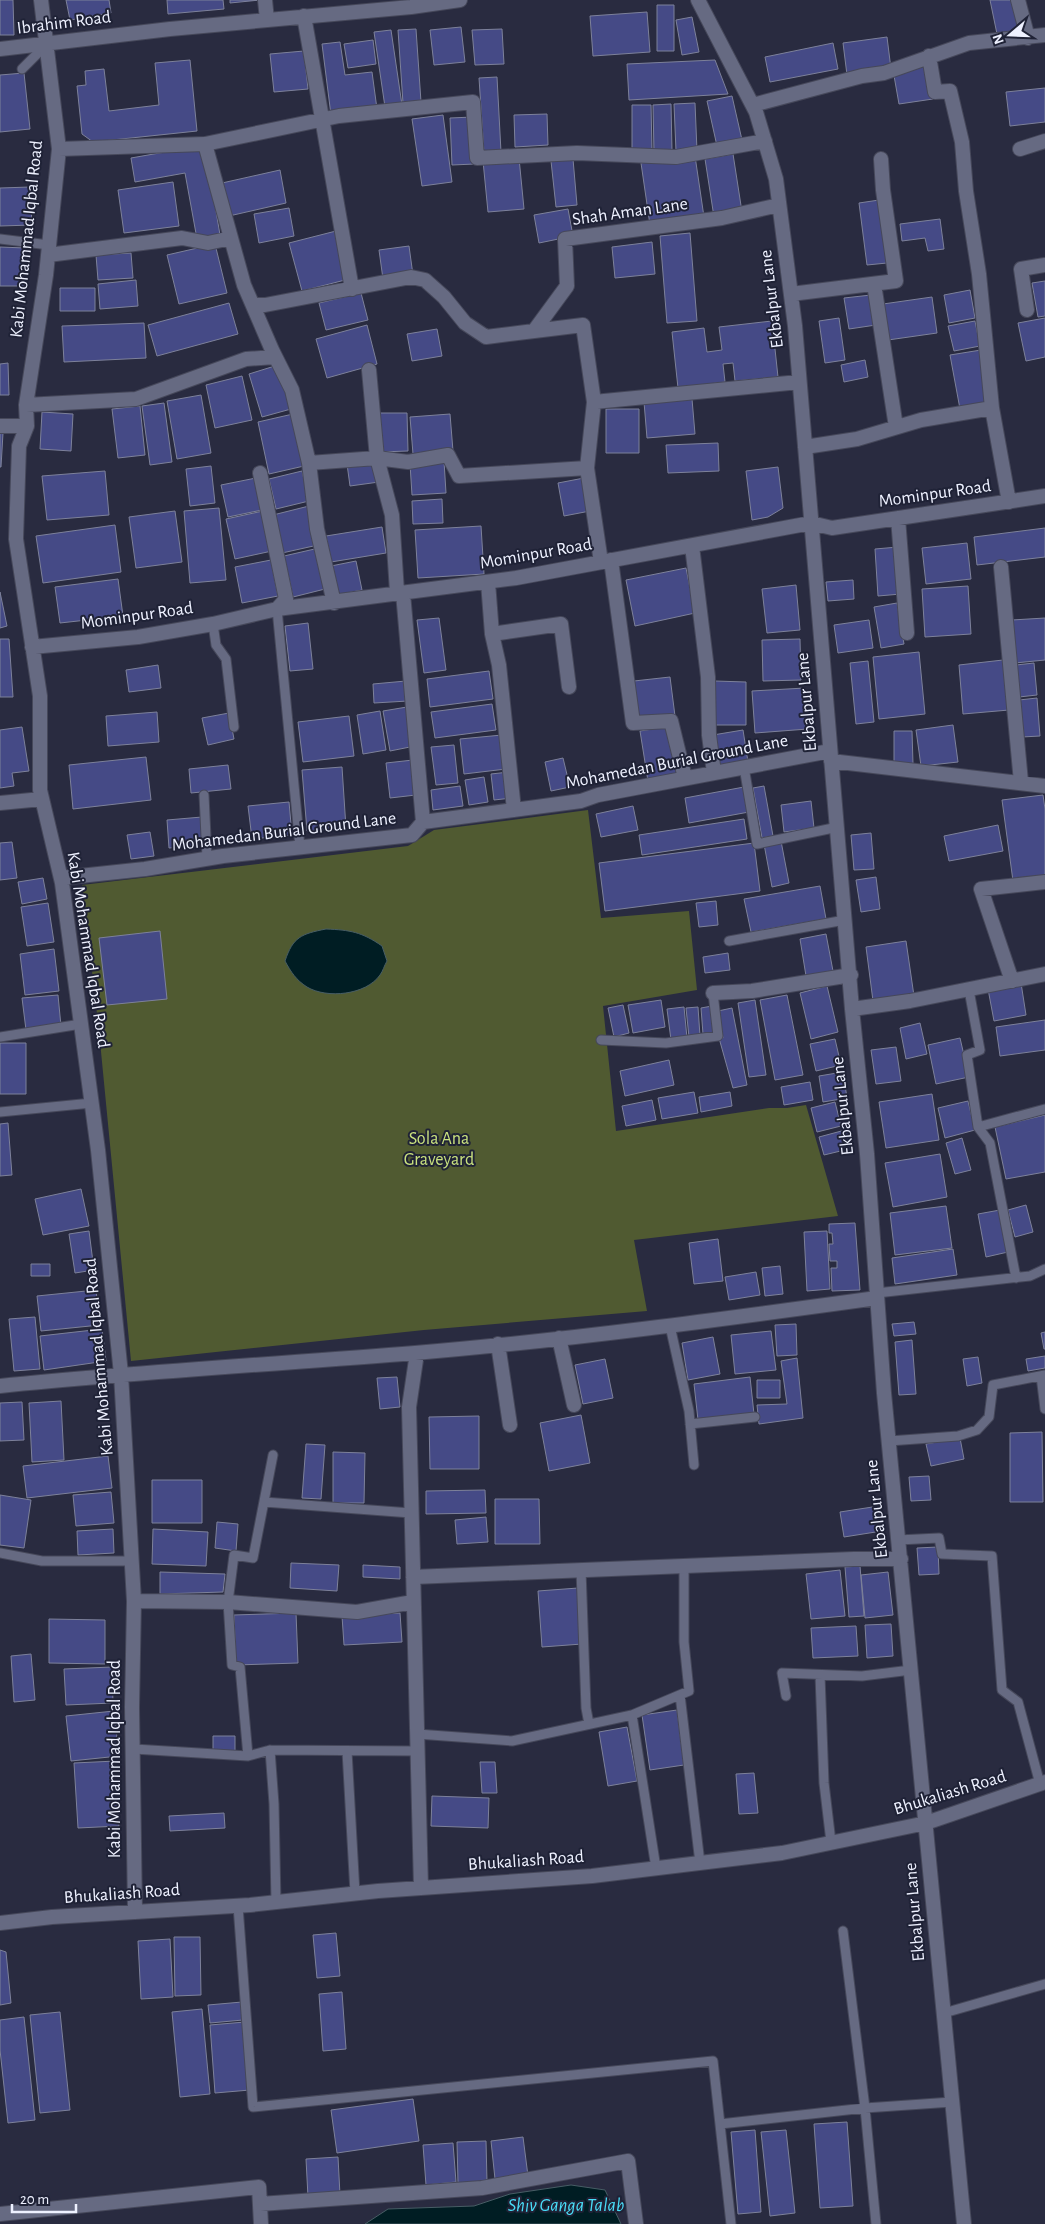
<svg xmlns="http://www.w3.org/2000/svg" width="1045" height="2224" font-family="'Alegreya Sans',sans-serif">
<rect width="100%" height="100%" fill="#292b40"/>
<path fill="#505a31" d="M588,810L601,918L689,911L697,990L603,1006L616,1131L769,1108H787L806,1105L838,1216L634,1240L647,1311L424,1330L131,1361L99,1031L82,885L408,846L434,830Z"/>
<path fill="#001d23" stroke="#475d65" d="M326,929C350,930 362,932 382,946L387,961C384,966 383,971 380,975C366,995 327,999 307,987C296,980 291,972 285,961C293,937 301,934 326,929Z
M571,2185L605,2190L621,2224H365L388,2209L474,2206L510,2194Z"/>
<path fill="#454a86" stroke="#7d819a" d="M0,0H13L14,35H0Z
M66,0H109L111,13L70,20Z
M167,0H223L224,9L168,14Z
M230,0H260L230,3Z
M990,0H1014L1020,29L997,34Z
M657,5H674V51H657Z
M647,12L650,52L593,56L590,16Z
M692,17L699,52L682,55L676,20Z
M461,27L465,62L434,65L430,30Z
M416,29L421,102L403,103L398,30Z
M502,29L504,64L475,65L472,30Z
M391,30L402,105L385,107L374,32Z
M887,37L891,69L847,75L843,43Z
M373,40L376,64L348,68L344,44Z
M340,42L345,75L372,72L377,109L331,115L322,44Z
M833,43L838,69L770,82L765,57Z
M304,51L308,89L274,92L270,54Z
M190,60L197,131L93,142L82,134L77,86L86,85L85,71L104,69L109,111L159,105L155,63Z
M715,60L728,94L629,100L627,64Z
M928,65L933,99L899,104L893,70Z
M24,73L30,129L0,132V75Z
M497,77L501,152L484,153L479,78Z
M1045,88V122L1010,126L1006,92Z
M732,96L742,140L717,146L707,101Z
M695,103L697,151H676L674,104Z
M671,104L672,151L654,152L653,105Z
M632,105H651L652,151L632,152Z
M547,114L548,145L515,147L514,115Z
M443,115L452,182L422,186L412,119Z
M473,117L475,164L452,165L450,118Z
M205,145L220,235L197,239L185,173L135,182L131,158Z
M733,154L742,212L714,217L705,159Z
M695,156L704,217L650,225L641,163Z
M519,158L524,209L488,212L483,161Z
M573,159L577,205L556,207L551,161Z
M280,170L286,203L229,216L222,183Z
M173,182L179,226L124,233L118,190Z
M30,187L32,225L0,226V188Z
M879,200L887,263L867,265L859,203Z
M289,208L294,236L259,243L254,214Z
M568,209L573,236L539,243L534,215Z
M940,219L944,249L928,251L925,238L902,241L900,224Z
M336,231L349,279L302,291L289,243Z
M690,233L697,321L667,323L660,236Z
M652,242L655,274L615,278L612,247Z
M215,244L227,293L179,304L167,255Z
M409,246L413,275L383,279L379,250Z
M0,247L25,248V286H0Z
M131,253L133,278L98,280L96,255Z
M136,280L138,306L100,309L98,284Z
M1045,281V316L1038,317L1032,283Z
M60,288H95V311H60Z
M970,290L975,318L949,323L944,295Z
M361,293L368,320L326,330L319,303Z
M871,295L876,325L849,329L844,298Z
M932,297L937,333L888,340L883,304Z
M229,303L238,334L157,356L148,325Z
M839,318L845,360L825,363L819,321Z
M1045,318V357L1026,361L1018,323Z
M772,321L778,377L735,381L733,363L723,364L725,382L678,388L672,332L704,328L707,352L722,350L719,327Z
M975,321L980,346L954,351L948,326Z
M144,323L146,358L64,362L62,326Z
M367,325L377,364L327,378L316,339Z
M437,329L442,356L412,361L407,334Z
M981,350L990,404L960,409L950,355Z
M865,360L868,377L844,382L841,365Z
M8,363L9,395H0V364Z
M278,365L291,409L262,417L249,374Z
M242,376L252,420L215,428L206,385Z
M201,395L211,453L177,459L167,401Z
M692,399L695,434L647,438L644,402Z
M164,403L172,462L150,465L142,406Z
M140,406L145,455L118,458L112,409Z
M606,409H639V453H606Z
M42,412L73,414L71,451L40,449Z
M379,413H407L408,451L380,452Z
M293,414L304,466L269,474L258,422Z
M450,414L453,451L413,454L410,417Z
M0,433H3L1,467H0Z
M718,443L719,471L668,473L666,445Z
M375,459L379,482L350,486L347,464Z
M444,461L446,493L412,495L410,464Z
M211,466L215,503L190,506L186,469Z
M778,467L783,508L768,517L752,520L746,471Z
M105,471L109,515L47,520L42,476Z
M302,471L309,501L276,509L269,479Z
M256,478L262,510L228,517L221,485Z
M584,478L590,511L564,516L558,483Z
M442,499L443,523L413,524L412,501Z
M309,506L318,545L282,553L273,515Z
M219,508L226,580L190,583L184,511Z
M175,511L182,562L136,568L129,517Z
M263,511L272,551L235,559L226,519Z
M115,525L121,572L43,583L36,536Z
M481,526L484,574L418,578L415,530Z
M382,527L386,553L331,562L326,536Z
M1045,528V557L977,565L974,537Z
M967,543L971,579L926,584L922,548Z
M898,547L901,594L878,596L875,549Z
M319,548L329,588L293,597L284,556Z
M271,560L278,596L242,603L235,567Z
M356,561L362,590L337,595L331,566Z
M686,568L695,613L635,626L626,580Z
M118,579L123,616L60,623L55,587Z
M853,580L854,599L828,601L826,582Z
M796,585L800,630L767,633L762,589Z
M968,586L971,634L925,637L922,589Z
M0,592L7,626L0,628Z
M897,603L904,644L881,648L874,607Z
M439,618L446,670L424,673L417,620Z
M1045,618V660L1015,663L1012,620Z
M869,620L873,648L838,653L834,625Z
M308,623L313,669L290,671L285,626Z
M0,639H9L13,697H0Z
M800,639L801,680L763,681L762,640Z
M919,652L925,714L879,719L873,657Z
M1003,660L1009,710L963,714L959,665Z
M868,661L874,722L856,724L850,663Z
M1034,663L1037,695L1019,697L1016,665Z
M158,665L161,688L129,692L126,670Z
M489,671L493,699L430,707L427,679Z
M670,677L675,716L639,720L634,681Z
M406,681L408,701L374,703L373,684Z
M715,681L746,682V725H715Z
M805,688L808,729L755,733L752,691Z
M1037,698L1040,736L1022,737L1019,700Z
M492,704L496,730L435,738L431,712Z
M407,707L415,746L390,751L383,711Z
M380,711L386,750L363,754L357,715Z
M157,712L159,742L108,746L106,716Z
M229,713L234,739L208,745L202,718Z
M349,716L354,756L303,762L298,722Z
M953,725L958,762L921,766L916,730Z
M671,726L680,775L648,781L640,731Z
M22,727L29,771L12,773L14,786L0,788V730Z
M743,730L748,762L719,767L713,735Z
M894,731H912L913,764H894Z
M502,735L506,769L464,774L460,739Z
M454,745L458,783L436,785L431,747Z
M146,757L151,800L73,809L69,765Z
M563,758L570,787L551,791L545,762Z
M413,760L416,795L390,798L386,763Z
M228,765L231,789L191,793L189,769Z
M342,767L346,828L307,831L302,770Z
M509,772L512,798L494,800L491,774Z
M484,777L488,802L469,805L465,780Z
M460,786L463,806L433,810L431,790Z
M764,786L773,836L762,838L753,788Z
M744,787L749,812L689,823L685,798Z
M1043,795L1045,809V877L1013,881L1002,800Z
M811,801L814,828L784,832L781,805Z
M289,802L292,835L252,839L248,806Z
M633,806L638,830L601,837L596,814Z
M202,817L204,845L169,848L167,820Z
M744,819L747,839L642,855L639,835Z
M998,825L1003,851L949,861L944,836Z
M150,832L154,856L131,859L127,835Z
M871,833L874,869L854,870L851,835Z
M781,841L789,883L772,887L764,844Z
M12,842L17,878L0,880V843Z
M754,843L760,891L605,911L599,863Z
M876,877L880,909L861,912L856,880Z
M43,878L47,899L22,904L18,882Z
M820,886L826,919L751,932L744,899Z
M716,901L718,925L699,927L696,903Z
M48,903L54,942L27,946L21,907Z
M160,931L167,999L107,1005L99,938Z
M826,934L833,971L806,976L800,939Z
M906,941L914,996L873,1001L866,947Z
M54,949L59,991L25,995L20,954Z
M728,953L730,970L705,973L703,957Z
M1021,983L1026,1015L994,1021L988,989Z
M827,986L838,1032L811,1039L800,993Z
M58,995L61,1026L26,1030L22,998Z
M787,995L803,1075L775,1080L760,1000Z
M661,1000L665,1027L633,1033L628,1005Z
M755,1000L766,1075L749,1077L738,1003Z
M623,1005L629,1033L614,1037L608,1008Z
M712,1006L714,1033L703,1034L701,1008Z
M684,1007L687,1038L671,1040L667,1009Z
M698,1007L700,1036L689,1037L686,1008Z
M732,1008L747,1085L733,1088L719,1038H723L718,1011Z
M1045,1020V1050L1000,1056L996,1027Z
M920,1023L927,1054L906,1059L900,1028Z
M960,1038L969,1077L936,1084L928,1045Z
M835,1039L841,1065L816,1071L810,1044Z
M0,1043H26V1094H0Z
M896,1047L901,1081L876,1084L871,1050Z
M669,1060L674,1085L625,1096L620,1071Z
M843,1072L847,1098L823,1102L819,1076Z
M810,1082L813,1100L784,1105L781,1087Z
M694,1092L698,1113L662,1119L658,1098Z
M730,1092L732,1106L701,1112L699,1097Z
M932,1094L939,1140L886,1148L879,1102Z
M652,1100L656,1120L626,1126L622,1106Z
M968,1101L975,1130L945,1138L938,1108Z
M835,1102L841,1126L817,1132L811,1108Z
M1045,1115V1172L1006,1179L995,1127Z
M8,1123L12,1175L0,1176V1124Z
M849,1129L853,1148L824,1155L819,1137Z
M962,1138L971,1170L955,1174L946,1143Z
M940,1154L947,1197L893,1207L885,1163Z
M81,1189L89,1226L43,1235L35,1199Z
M1026,1205L1033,1232L1015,1237L1008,1210Z
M946,1206L952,1248L895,1255L890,1213Z
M1000,1210L1008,1252L986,1257L978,1214Z
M855,1223L860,1290L832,1291L831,1268H837V1261H830L829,1244H833L832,1233H829V1224Z
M89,1231L94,1270L75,1273L69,1234Z
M827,1231L830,1289L807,1291L804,1232Z
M718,1239L723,1281L694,1284L689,1243Z
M953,1249L957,1275L895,1284L892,1258Z
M31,1264H50V1276H31Z
M780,1266L783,1294L765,1296L762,1268Z
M756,1272L760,1295L729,1300L725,1277Z
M96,1290L100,1325L41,1331L37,1296Z
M35,1317L40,1369L14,1371L9,1319Z
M914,1322L916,1334L894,1336L892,1324Z
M796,1324L797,1355L777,1356L775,1325Z
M102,1329L106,1361L44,1370L40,1336Z
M771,1331L776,1370L735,1374L731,1335Z
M1045,1332V1349H1044L1041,1333Z
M713,1337L720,1374L688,1380L682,1343Z
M912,1340L916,1394L899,1395L895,1342Z
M1045,1356V1368L1028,1371L1026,1359Z
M978,1357L982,1383L967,1386L963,1359Z
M797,1358L803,1418L759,1424L757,1405L787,1404L781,1361Z
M605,1359L613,1398L583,1404L575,1365Z
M397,1377L400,1407L380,1409L377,1378Z
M750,1377L754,1414L698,1420L694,1384Z
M757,1380H780V1398H757Z
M61,1401L64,1460L32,1462L29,1403Z
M22,1402L24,1440L0,1441V1403Z
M581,1415L590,1463L549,1471L540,1423Z
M479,1416V1469H430L429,1417Z
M1042,1432L1043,1502H1010V1433Z
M960,1438L964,1459L931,1466L926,1444Z
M306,1444L325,1445L321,1499L302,1498Z
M333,1452L365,1453L364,1503H333Z
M108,1456L112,1488L27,1498L23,1466Z
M929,1476L931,1500L911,1501L909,1477Z
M152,1480H202V1523H152Z
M485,1490L486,1513L426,1514V1491Z
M111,1492L114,1523L76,1526L73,1495Z
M0,1495L31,1500L24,1548L0,1545Z
M495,1499H539L540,1544H495Z
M879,1506L882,1531L844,1537L840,1512Z
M486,1517L488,1542L457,1544L455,1520Z
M217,1522L238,1524L236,1551L215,1548Z
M113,1529L114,1553L78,1555L77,1531Z
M153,1529L208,1532L206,1566L152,1564Z
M938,1547L939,1574L919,1575L917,1548Z
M291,1563L339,1565L337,1591L290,1588Z
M363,1565L400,1567V1579L363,1577Z
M860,1566L864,1616L849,1617L845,1567Z
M840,1570L845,1616L811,1619L806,1574Z
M160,1572L225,1574L223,1592L160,1594Z
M888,1572L893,1615L865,1618L861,1575Z
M578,1588L582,1644L542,1647L538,1591Z
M296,1613L298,1663L236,1665L234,1615Z
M400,1613L402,1642L344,1645L342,1616Z
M49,1619L105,1620V1664L49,1663Z
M891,1624L893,1656L867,1658L865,1625Z
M856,1626L858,1656L813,1658L811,1628Z
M31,1654L35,1700L14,1702L11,1656Z
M112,1667L113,1703L66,1705L64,1669Z
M677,1710L684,1765L650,1770L642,1715Z
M114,1711L119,1756L71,1761L66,1716Z
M627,1727L637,1781L608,1786L599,1732Z
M213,1736H235V1751L213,1752Z
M116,1761L119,1826L78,1828L74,1763Z
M480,1762H495L497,1793H482Z
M754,1773L758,1813L739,1814L736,1774Z
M432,1796L489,1798L488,1828L431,1826Z
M224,1813L225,1828L170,1831L169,1816Z
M336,1933L340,1976L317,1978L313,1935Z
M174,1937H200L201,1995L175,1996Z
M170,1939L173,1997L141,1999L138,1941Z
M0,1950L6,1952L11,2003L0,2005Z
M342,1992L346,2049L323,2051L319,1994Z
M242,2002L243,2020L210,2023L208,2005Z
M202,2009L210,2094L180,2097L172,2012Z
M60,2012L70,2110L40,2113L30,2015Z
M24,2017L35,2120L8,2123L0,2050V2020Z
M245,2022L250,2090L215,2093L210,2025Z
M413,2099L419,2141L337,2153L331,2110Z
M847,2122L853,2206L820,2208L814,2124Z
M755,2130L761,2212L738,2214L731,2132Z
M786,2130L795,2213L770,2216L761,2132Z
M523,2137L528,2176L495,2179L491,2141Z
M486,2141L487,2182L458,2183L457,2142Z
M453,2143L456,2182L426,2185L423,2145Z
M338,2157L340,2195L308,2197L306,2159Z"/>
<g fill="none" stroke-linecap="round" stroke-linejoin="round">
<g stroke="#46485a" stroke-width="11">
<path id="service" d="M22,69L48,43
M0,239L49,245
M277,609L300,847
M213,624L216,645L226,659L234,727
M744,767L757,844L838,827
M204,795L207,858
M729,941L845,920
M969,990L980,1050L967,1055L978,1127L990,1143L1016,1278
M0,1037L81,1024
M601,1040L666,1043L718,1036L713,993
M0,1112L92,1103
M978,1127L1045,1109
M877,1293L1030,1276L1045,1269
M670,1326L689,1411L694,1465
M1041,1376L1045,1409
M690,1424L755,1417
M889,1441L958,1436L977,1430L989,1417L993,1385L1045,1375
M264,1502L411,1513
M898,1540L939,1538L942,1554L992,1556L1002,1690L1018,1702L1040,1784
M0,1553L42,1561H131
M581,1570L586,1708L589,1724
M820,1675L824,1783L831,1842
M680,1695L700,1863
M786,1696L782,1673L862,1676L911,1670
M632,1715L656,1868
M417,1734L512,1741L632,1715L689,1691L684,1642V1566
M134,1749L248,1756L270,1750L417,1751
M270,1750L274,1804L276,1902
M347,1751L355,1893
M248,1756L240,1667L232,1665L228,1602L234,1555L253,1558L273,1455
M238,1906L253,2107L713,2061L731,2224
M843,1931L865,2108L876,2224
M944,2013L1045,1984
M720,2124L865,2108L952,2102"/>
</g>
<g stroke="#46485a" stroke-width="16">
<path id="minor" d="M41,0L59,149L46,275L26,405L27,426L19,446L16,539L40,696V790L62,883L98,1150L121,1374L134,1601L132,1707L135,1912
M265,0L267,20
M698,0L756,112L776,179L795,326L852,1009L867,1154L884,1393L964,2224
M1018,0L1028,38
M304,16L352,289
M0,49L170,29L411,7L460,0
M929,56L935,92L950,91L962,142L966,191L979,274L992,408L1009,502
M753,105L862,76L884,73L969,43L1045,35
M205,144L339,116L473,102L477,158L577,153L676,157L765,141
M59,149L205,144L244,285L272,350L292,390L309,463L317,529L334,603
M1020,149L1045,141
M48,255L182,238L208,243L231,238
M874,284L896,427
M791,294L896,281L883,190L881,159
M253,305H265L411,277L425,280L444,297L465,323L486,337L534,331L567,286L565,239L722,218L779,205
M1027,310L1021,269L1045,265
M534,331L583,325L594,402L587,468L601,562
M369,370L377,458L392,515L397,592
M594,402L799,382
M26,405L136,399L246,359L275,357
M0,426H27
M805,447L857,439L921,420L992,408
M309,463L377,458L408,462L448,455L459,476L587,468
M260,473L286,599L277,609
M898,518L907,633
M692,546L708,677L709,735L714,773
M611,560L633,723L671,721L685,778
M1001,567L1021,782
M488,582L492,634L499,665L514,810
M403,593L423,822
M492,634L561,624L569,687
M32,647L138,637L213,624L277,609L516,578L811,523L832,528L1045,496
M831,761L1045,786
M0,803L42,799
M61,878L145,869L223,856L412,835L423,822L581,801L598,795L830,751
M1012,981L981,889L1045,882
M713,993L752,991L851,975
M852,1009L910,1001L1045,974
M559,1338L574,1405
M498,1344L510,1425
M417,1353L409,1407L421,1888
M0,1386C138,1372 277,1364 415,1353C570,1340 724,1319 877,1298
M413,1577L854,1559H901
M134,1601L228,1602L357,1612L413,1602
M0,1923L52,1917L250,1905L378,1891L592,1876L782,1853L926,1823L1045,1782
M260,2204L482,2188L628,2161L636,2224
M0,2214L259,2187L261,2224"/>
</g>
<use href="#service" stroke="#666a82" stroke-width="9"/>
<use href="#minor" stroke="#666a82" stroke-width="14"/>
</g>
<g text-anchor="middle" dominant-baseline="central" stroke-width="4" stroke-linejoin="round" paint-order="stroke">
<g font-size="18" fill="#eef1ff" stroke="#1f2236">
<text transform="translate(64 23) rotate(-7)">Ibrahim Road</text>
<text transform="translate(630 212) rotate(-8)">Shah Aman Lane</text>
<text transform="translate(27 239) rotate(-84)">Kabi Mohammad Iqbal Road</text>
<text transform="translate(772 299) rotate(-97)">Ekbalpur Lane</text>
<text transform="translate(935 494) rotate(-8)">Mominpur Road</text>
<text transform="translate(536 554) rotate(-10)">Mominpur Road</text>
<text transform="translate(137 616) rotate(-8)">Mominpur Road</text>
<text transform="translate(807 702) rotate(-95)">Ekbalpur Lane</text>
<text transform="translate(677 762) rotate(-11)">Mohamedan Burial Ground Lane</text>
<text transform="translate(284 832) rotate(-7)">Mohamedan Burial Ground Lane</text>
<text transform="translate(88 950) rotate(81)">Kabi Mohammad Iqbal Road</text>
<text transform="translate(843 1106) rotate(-96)">Ekbalpur Lane</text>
<text transform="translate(99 1357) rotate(-95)">Kabi Mohammad Iqbal Road</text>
<text transform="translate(877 1509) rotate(-96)">Ekbalpur Lane</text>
<text transform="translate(115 1759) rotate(-90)">Kabi Mohammad Iqbal Road</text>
<text transform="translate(950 1793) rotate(-17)">Bhukaliash Road</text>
<text transform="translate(526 1861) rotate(-4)">Bhukaliash Road</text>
<text transform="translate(122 1894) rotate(-4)">Bhukaliash Road</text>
<text transform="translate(915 1912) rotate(-95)">Ekbalpur Lane</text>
</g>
<g font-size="18" fill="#cae27f" stroke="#1f2236">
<text x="439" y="1139">Sola Ana<tspan x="439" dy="21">Graveyard</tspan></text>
</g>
<g font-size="19" font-style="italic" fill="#49def9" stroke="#1f2236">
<text x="566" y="2205">Shiv Ganga Talab</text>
</g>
</g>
<g transform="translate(1010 35) rotate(251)" stroke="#1f2236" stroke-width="4" paint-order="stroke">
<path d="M0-4L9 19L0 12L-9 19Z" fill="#eef1ff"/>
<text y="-8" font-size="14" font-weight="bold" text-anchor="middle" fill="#eef1ff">N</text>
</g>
<path d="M12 2204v8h64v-8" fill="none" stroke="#eef1ff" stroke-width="2.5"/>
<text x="20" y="2204" font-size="15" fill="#eef1ff" stroke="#1f2236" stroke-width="4" paint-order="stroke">20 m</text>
</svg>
